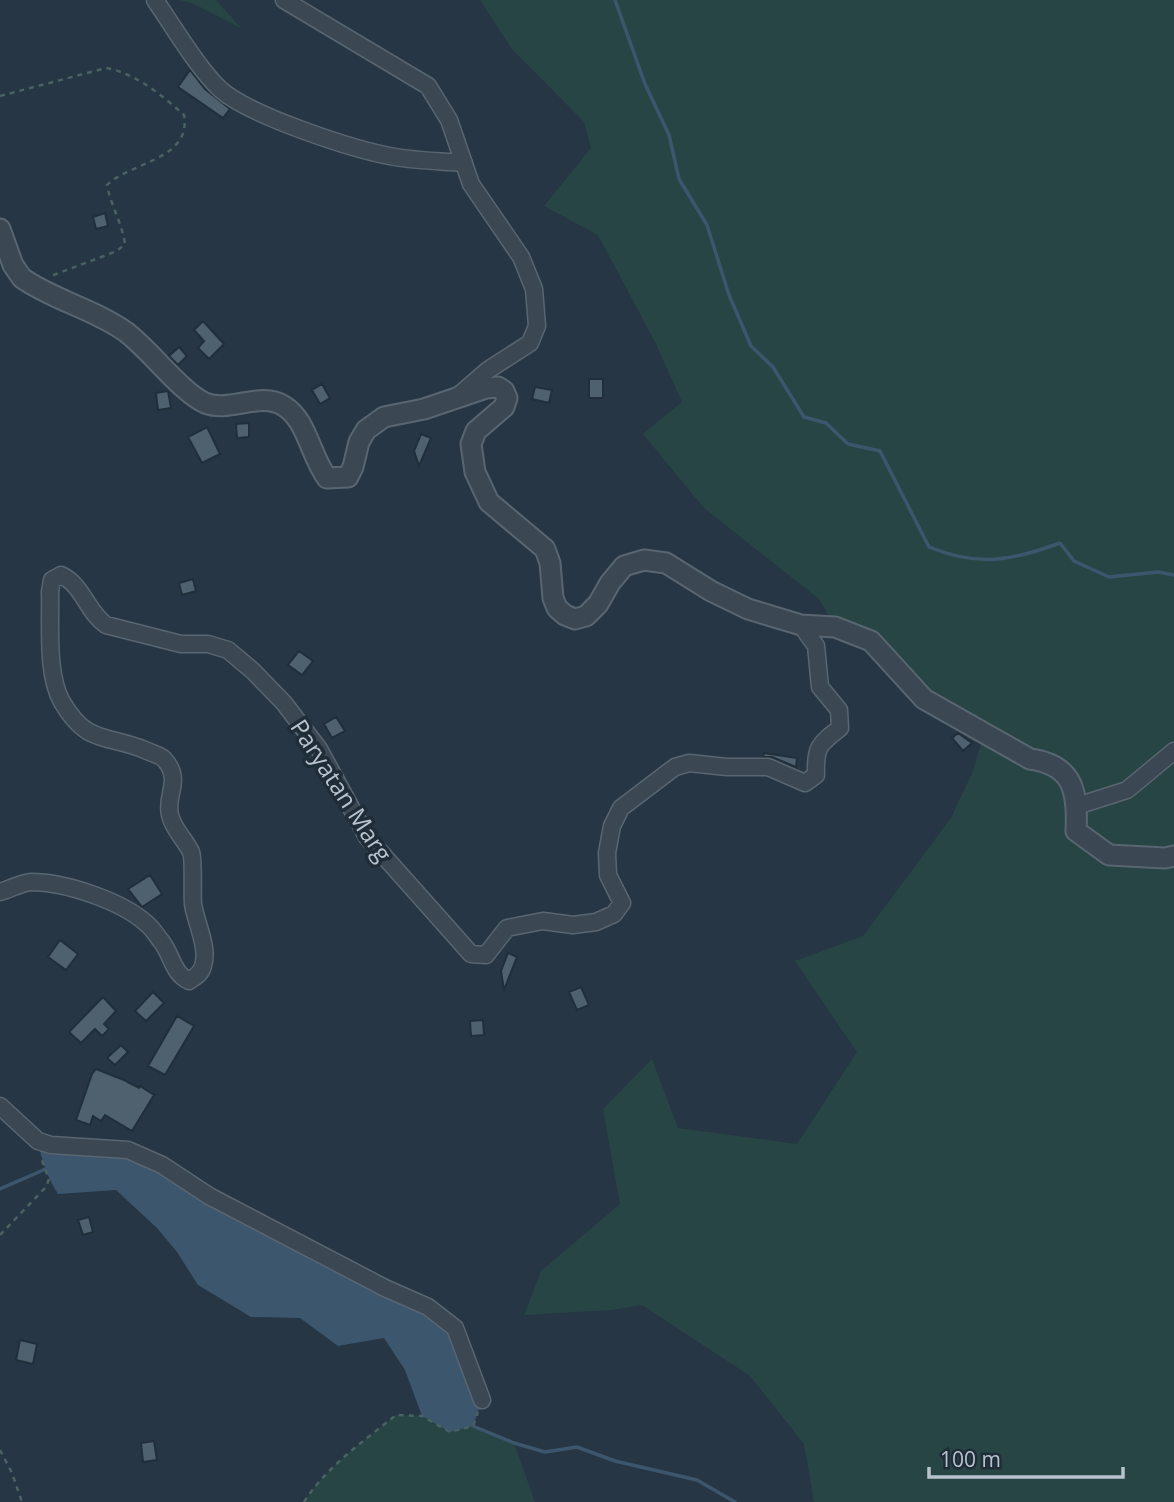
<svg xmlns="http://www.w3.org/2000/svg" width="1174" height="1502" font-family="'Open Sans',sans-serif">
<rect width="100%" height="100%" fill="#263644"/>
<path fill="#284545" d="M179,0H216L241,28L192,3Z
M480,0H1174V1502H814L804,1444L750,1376L642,1305L611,1310L524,1315L541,1271L620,1204L603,1109L652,1059L678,1128L797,1144L857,1052L795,961L863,936L951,818L973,771L984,734L924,699L871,641L835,627L819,599L704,508L643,434L682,402L656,344L598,235L544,206L591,148L584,122L511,48Z
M396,1415L422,1416L450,1432L473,1426L514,1443L535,1502H304C327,1466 364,1441 396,1415Z"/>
<path fill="#3c566d" d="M38,1141L128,1150L455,1328L482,1400L473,1426L450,1432L422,1416L405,1370L384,1338L338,1346L300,1318L251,1317L198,1285L177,1252L157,1228L116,1190L58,1194C48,1178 41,1160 38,1141Z"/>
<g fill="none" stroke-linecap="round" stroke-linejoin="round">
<path stroke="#3c566d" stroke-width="3.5" d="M615,0L645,84L669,135L679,179L707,225L729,295L751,346L773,367L804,417L826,423L848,444L880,451L929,547C978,567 1011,561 1060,543L1074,561L1109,577L1158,572L1174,575
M0,1189L48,1168
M471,1423L473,1426L514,1443L545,1452L577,1447L615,1461L697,1480L735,1502"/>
</g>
<path fill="#4f616f" stroke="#212f3b" stroke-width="2" d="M190,70L205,89L230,109L223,118L178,87Z
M105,213L108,226L96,229L93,217Z
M203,321L224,344L209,359L198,348L204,341L194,330Z
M179,347L187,356L178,365L169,356Z
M589,379H603V398H589Z
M322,384L330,398L320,404L312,390Z
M535,387L552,390L549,403L532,399Z
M168,391L171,408L158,410L156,393Z
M249,423V437L237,438L236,424Z
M207,427L220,454L202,463L188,437Z
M421,434L431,438L419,466L414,451Z
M193,579L196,591L182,595L179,583Z
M299,651L313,661L302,675L288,665Z
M336,717L345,731L332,738L324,724Z
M958,733L972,743L963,751L952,738Z
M764,753L797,758L796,767L772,757H763Z
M150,875L162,894L142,907L128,889Z
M60,940L78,954L66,970L48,957Z
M508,953L517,957L504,990L501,971Z
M581,987L589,1005L577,1010L569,992Z
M153,992L164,1003L146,1021L135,1011Z
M103,997L116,1011L104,1024L109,1029L102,1036L95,1029L81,1043L69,1032Z
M177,1016L194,1026L165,1075L148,1066Z
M483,1020L484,1035L471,1036L470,1021Z
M121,1045L128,1052L115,1065L107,1058Z
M96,1069L124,1080L139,1088L140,1086L154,1095L132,1131L105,1115L101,1121L93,1116L90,1125L76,1120L92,1074Z
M89,1217L93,1232L83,1235L78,1220Z
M20,1340L37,1344L33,1364L16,1360Z
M154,1441L157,1460L143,1462L141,1443Z"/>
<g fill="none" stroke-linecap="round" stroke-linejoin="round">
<g stroke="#596671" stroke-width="19">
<path id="minor" d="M155,0C173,26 199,70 221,90C251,116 354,150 395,157C418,161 441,161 464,163
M284,0L428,86L449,120L471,184L521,257L534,289L537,326L530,343L488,370L458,396
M1077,806L1127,790L1174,751
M0,892C10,889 21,883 31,882C65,882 122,901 147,924C153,929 157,936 161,941C172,954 172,973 189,981C195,977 201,974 203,966C209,947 196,924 193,904C192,892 194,859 191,852C184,838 173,829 170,815C165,794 183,780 164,759C160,755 151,753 145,750C106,734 87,745 62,702C46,674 51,624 50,592L52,580L61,575C83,585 87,612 106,625L181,644H208L228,650L253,671L284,703L319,749L367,837L471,954L486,955L507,928L543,921L573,925L596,922L614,914L622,903L608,875L607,853L612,826L621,808L675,767L689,763L727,767H768L805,783L816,775C815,747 819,744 840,728L839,710L820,687L816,646L801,625
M0,1106L38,1141L51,1145L128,1150L162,1165L209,1196L385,1288L428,1307L455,1328L482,1400"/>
</g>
<g stroke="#596671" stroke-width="23">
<path id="tertiary" d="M0,229L13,265L22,278C53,300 94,309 126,332C151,351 180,391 205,403C230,413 260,391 284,406C307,420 310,455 327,478L348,477L353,467L359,442L366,430L384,417L424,409L486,388L498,387L504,391L507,398L504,407L476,431L471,444L475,472L489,502L545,549L550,563L553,598L557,608L565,615L575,619L586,616L598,604L610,583L624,566L644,560L666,563L711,591L748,609L801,625L835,627L871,641L924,699L1030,759C1074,765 1078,792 1076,831L1109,855L1165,858L1174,856"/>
</g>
<path stroke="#496262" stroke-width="2.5" stroke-dasharray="5 5" stroke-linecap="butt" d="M0,96L106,68C135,73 162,95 184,115C192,160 130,162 107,185C111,206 122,223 125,244L117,251L51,276
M0,1235L46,1187L49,1179L41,1158
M0,1450L12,1473L22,1502
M304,1502C327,1466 364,1441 396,1415L422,1416L450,1432L473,1426L478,1412"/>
<use href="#minor" stroke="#3b4853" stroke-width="16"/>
<use href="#tertiary" stroke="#3b4853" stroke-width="19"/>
</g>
<g text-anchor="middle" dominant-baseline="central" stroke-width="7" stroke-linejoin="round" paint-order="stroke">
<g font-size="24" fill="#b8c3cd" stroke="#1f2d39">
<text transform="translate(342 790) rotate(57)">Paryatan Marg</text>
</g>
</g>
<path d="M929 1467v10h194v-10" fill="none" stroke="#b8c3cd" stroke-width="3.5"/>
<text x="940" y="1467" font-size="21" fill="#b8c3cd" stroke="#1f2d39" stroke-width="5" paint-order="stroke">100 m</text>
</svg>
